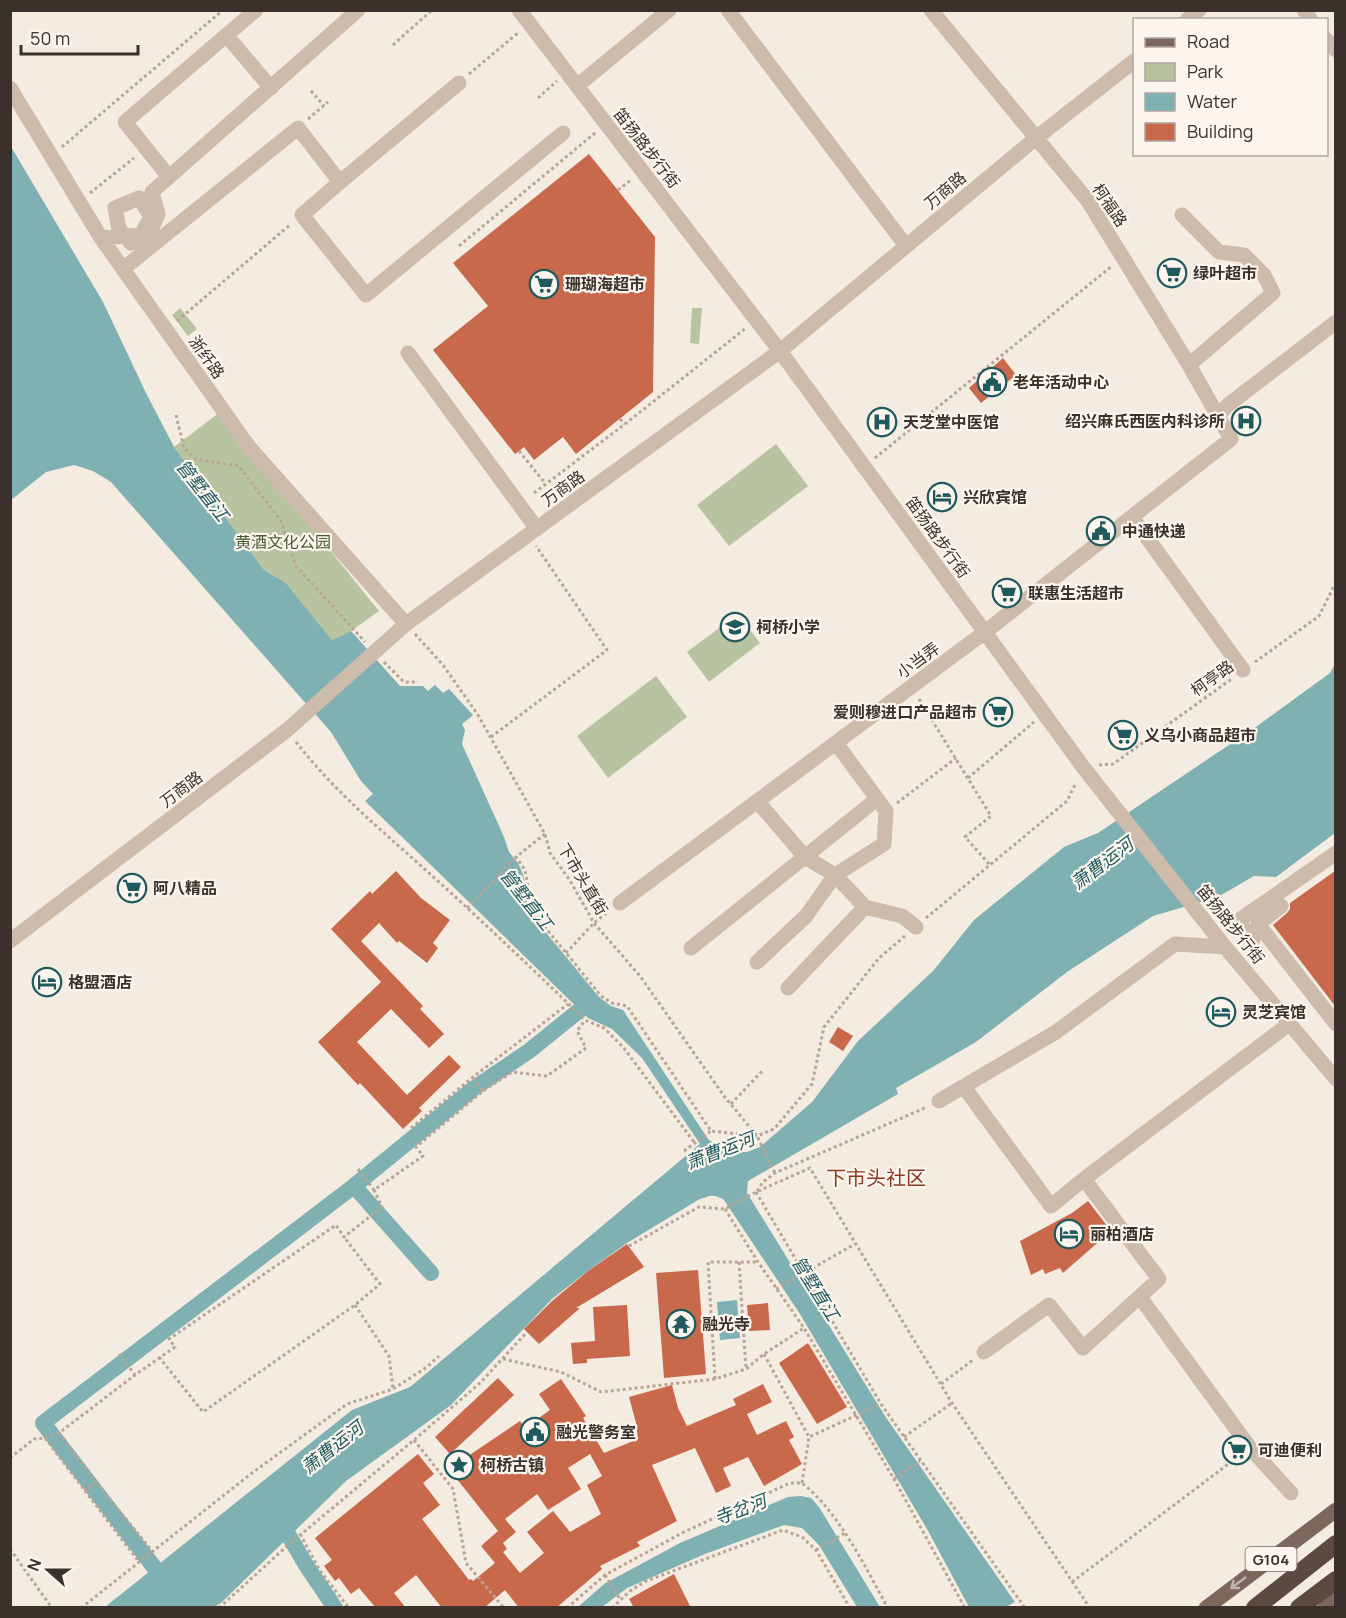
<svg xmlns="http://www.w3.org/2000/svg" width="1346" height="1618" font-family="Manrope,'Noto Sans SC',sans-serif">
<rect width="100%" height="100%" fill="#f4ebe1"/>
<path fill="#b8c4a0" d="M180,308L197,329L188,336L172,315Z
M692,308H702L699,344L690,343Z
M219,413L379,611L351,631L332,640L286,583L264,570L174,447Z
M776,444L808,486L729,546L697,505Z
M738,614L760,643L709,682L687,652Z
M656,676L687,717L608,778L577,736Z"/>
<path fill="#7fb0b2" d="M10,145L103,302L146,393L174,447L264,570L286,583L332,640L351,631L400,686H423L428,691L435,685L443,693L449,689L473,715L462,724L465,730L462,744L504,837L509,852L518,863L523,874L529,912L599,997L611,1006L623,1010L708,1139L718,1147L734,1152H747L760,1147L812,1102L858,1041L933,971L974,920L1064,847L1098,833L1260,724L1330,673L1335,664V833L1276,877L1254,876L1218,897L1153,916L1067,972L976,1042L896,1088L898,1094L748,1181L747,1193L885,1416L1015,1602L1006,1607H969L927,1529L800,1314L724,1200C713,1193 709,1196 698,1200L627,1243L589,1270L552,1299L451,1405L346,1481L222,1602L213,1608L105,1607L352,1410L410,1387L700,1144L642,1058L612,1029L588,1018L365,801L373,794L361,781L331,732L111,482L93,471L74,465L46,472L11,500Z
M737,1300L740,1338L720,1340L717,1302Z
M801,1496L811,1498L819,1507L880,1607H857L819,1545L802,1528L784,1525L705,1554L627,1588L602,1607H578L604,1584L680,1543L788,1497Z"/>
<g fill="none" stroke-linecap="round" stroke-linejoin="round">
<path stroke="#7fb0b2" stroke-width="16" d="M354,1186L431,1273
M278,1517L306,1565L335,1608
M167,1584L43,1423L354,1186L473,1089L529,1051L586,1005"/>
</g>
<path fill="#c8694b" fill-rule="evenodd" d="M589,154L655,237L653,392L576,454L563,437L534,460L524,447L515,454L433,350L488,306L453,263Z
M1003,358L1016,375L981,403L969,388Z
M396,871L421,898L450,920L433,943L438,948L427,963L399,941L397,943L379,923L361,941L423,1006L420,1009L444,1034L429,1048L391,1009L357,1042L407,1095L449,1055L461,1067L419,1108L422,1111L403,1129L360,1083L358,1085L318,1042L381,982L331,929L370,891L372,894Z
M1335,871V1006L1273,925L1287,913L1290,909V903Z
M838,1027L853,1036L843,1051L829,1042Z
M1088,1201L1111,1231L1063,1273L1060,1268L1045,1274L1043,1269L1031,1275L1020,1241L1072,1213Z
M627,1244L644,1267L576,1308H580L539,1344L524,1329L552,1301L588,1271Z
M698,1270L706,1374L664,1378L656,1273Z
M768,1303L770,1330L749,1331L747,1305Z
M627,1305L630,1356L587,1359V1363L573,1364L571,1343L595,1341L593,1307Z
M808,1343L847,1407L817,1424L779,1363Z
M498,1378L514,1395L450,1454L435,1437Z
M561,1379L586,1416L583,1418L604,1453L638,1439L636,1423L629,1397L672,1385L678,1408L687,1426L736,1405L733,1399L763,1384L772,1402L747,1414L757,1435L786,1421L794,1437L789,1440L802,1464L764,1486L748,1457L723,1468L731,1486L716,1493L695,1448L652,1465L677,1521L637,1542L640,1546L600,1566L602,1569L556,1608H519L505,1590L484,1608H442L416,1575L394,1593L406,1608H376L359,1588L351,1594L339,1578L335,1581L324,1566L332,1560L315,1538L418,1454L434,1474L423,1483L440,1505L422,1519L469,1580L471,1579L473,1581L495,1563L481,1546L498,1531L449,1469L520,1421L525,1428L550,1410L539,1394ZM590,1454L602,1476L587,1485L601,1514L570,1532L553,1511L527,1532L544,1553L520,1573L503,1552L507,1549L503,1543L516,1532L505,1519L537,1494L548,1510L581,1489L568,1468Z
M674,1574L691,1608H634L629,1599Z"/>
<g fill="none" stroke-linecap="round" stroke-linejoin="round">
<path stroke="#b9a596" stroke-width="3" stroke-dasharray="3 3" stroke-linecap="butt" d="M393,45L432,10
M469,74L519,32
M311,91L324,106
M538,98L557,81
M308,119L328,102
M62,147L223,10
M618,190L631,180
M90,193L134,158
M459,246L595,133
M177,321L291,224
M176,415L184,448L195,459L239,466L281,521L296,566L365,642
M620,419L625,424
M519,451L545,483
M875,458L1112,266
M534,493L625,424L746,328
M415,634L443,665L478,715L545,834L550,853L569,879L594,923L640,976L724,1096L757,1136L775,1173
M384,662L404,682H418
M1255,662L1319,616L1336,582
M919,699L991,816L965,837L990,865
M491,737L607,650L536,546
M296,742C334,791 382,831 429,873C482,921 534,970 585,1020L604,1028L623,1047L694,1142
M1099,765L1113,764L1233,678
M968,778L1034,722
M897,803L956,758
M545,834L516,857L525,870L532,911L601,996L612,1003L627,1006L711,1131L757,1136L774,1129L812,1084L824,1027L879,958L905,936
M467,908L516,857
M926,918L1067,801L1076,783
M566,953L594,923L609,911
M474,1078L483,1091
M731,1104L763,1070
M411,1128L473,1077L568,1004
M684,1151L711,1131
M358,1169L374,1190
M757,1191L763,1182L775,1173L927,1107
M756,1192L881,1404L1025,1608
M725,1209L758,1262L804,1328L894,1479L965,1608
M629,1246L699,1207L725,1209L756,1192L810,1168L952,1403L1090,1608
M739,1262L746,1369
M776,1289L855,1244
M355,1305L389,1356L393,1389
M711,1323L743,1319
M119,1354L135,1375
M764,1354L809,1437
M159,1357L203,1412L355,1305L380,1284L344,1237
M503,1359L561,1372L601,1392L715,1379L746,1369L764,1354L804,1328
M715,1379L708,1262H757
M941,1384L973,1360
M59,1433L96,1482L152,1551
M904,1437L952,1403
M45,1438L139,1562
M414,1440L453,1489L466,1563L504,1608
M10,1458L34,1439L45,1438L59,1433L135,1375L175,1347L169,1339L336,1225L344,1237L382,1207L374,1190L423,1156L416,1147L483,1091L512,1072L547,1076L586,1048L577,1031L585,1020
M894,1479L920,1461
M802,1483L809,1437L881,1404
M84,1490L96,1482
M300,1534L320,1571L349,1608
M10,1549L52,1608
M816,1550L845,1533
M605,1575L620,1599
M1072,1582L1239,1456
M81,1608L252,1473L347,1404L393,1389L427,1367L439,1356
M219,1608L287,1546L414,1440L480,1383L527,1332
M567,1608L605,1575L682,1533L790,1483H802C839,1512 865,1567 888,1608
M612,1608L630,1591L646,1581L783,1530L802,1537L816,1550L850,1608"/>
<path stroke="#cdbbac" stroke-width="15" d="M519,10L780,351L1083,767L1225,947L1336,1079
M728,10L906,246
M1304,10L1311,20
M1187,20L1199,10
M227,36L271,88
M1326,39L1336,50
M577,86L669,10
M10,88L101,238L249,447L406,624L780,351L1036,138L1134,61
M169,177L125,122L256,10
M340,182L302,215L366,295L563,133
M1182,215L1219,252L1244,255L1264,275L1273,293L1189,365
M101,238L141,235L151,217L139,198L115,208L119,229L131,243L149,235L158,214L152,192L358,10
M123,269L298,128L340,182L459,83
M408,353L537,529
M1218,415L1228,405L1336,322
M1132,517L1243,670
M757,801L805,857L835,875L865,907L902,916L916,927
M620,903L985,632L1231,439L1189,365L1088,201L931,10
M1281,906L1258,924L1336,1024
M1253,939L1238,921L1336,853
M10,941L287,730
M691,948L877,799
M757,962L806,916L835,875L884,844L886,811L836,743
M788,988L865,907
M964,1087L1051,1206L1084,1179
M939,1101L1056,1032L1175,944L1225,947
M1140,1297L1250,1448L1291,1493
M984,1352L1049,1305L1083,1348L1159,1279L1084,1179L1289,1024"/>
<path stroke="#7d675c" stroke-width="15" d="M1206,1608L1336,1510
M1325,1608L1336,1600"/>
<path stroke="#5c4a42" stroke-width="18" d="M1255,1608L1336,1544
M1299,1608L1336,1580"/>
<path stroke="#cdbbac" stroke-width="15" d="M287,730L406,624"/>
</g>
<defs><path id="oneway-shaft" d="M-6 0H5M1.5-3L5.5 0L1.5 3" fill="none" stroke-width="1.6" stroke-linecap="round" stroke-linejoin="round" transform="scale(1.5)"/></defs>
<use stroke="#c2b5ac" href="#oneway-shaft" transform="translate(1238 1583) rotate(143)"/>
<defs>
<g id="supermarket-ring" transform="scale(1.5)"><circle r="9.5" fill="#fbf5ee" stroke="#1f5a5e" stroke-width="1.5"/><path d="M-6-5.5h2.5l.6 2H6L4.5 2H-2.5L-4.4-4H-6ZM-1.5 3.2a1.3 1.3 0 1 0 .1 0ZM3 3.2a1.3 1.3 0 1 0 .1 0Z" fill="#1f5a5e"/></g>
<g id="civic-ring" transform="scale(1.5)"><circle r="9.5" fill="#fbf5ee" stroke="#1f5a5e" stroke-width="1.5"/><path d="M-.6-6.5H3V-4.5H.6V-3L4-1V1h2V6H-6V1h2V-1L-.6-3ZM-1.2 2.5V6h2.4V2.5Z" fill="#1f5a5e"/></g>
<g id="hospital-ring" transform="scale(1.5)"><circle r="9.5" fill="#fbf5ee" stroke="#1f5a5e" stroke-width="1.5"/><path d="M-5-5h3v3.5h4V-5h3V5h-3V1.5h-4V5h-3Z" fill="#1f5a5e"/></g>
<g id="hotel-ring" transform="scale(1.5)"><circle r="9.5" fill="#fbf5ee" stroke="#1f5a5e" stroke-width="1.5"/><path d="M-6-4.5h1.5V1H6V5H4.5V3h-9V5H-6ZM-4 0a1.8 1.8 0 1 1 3.6 0ZM.5 0V-2.5h3Q6-2.5 6 0Z" fill="#1f5a5e"/></g>
<g id="school-ring" transform="scale(1.5)"><circle r="9.5" fill="#fbf5ee" stroke="#1f5a5e" stroke-width="1.5"/><path d="M0-5L7-2L0 1L-7-2ZM-4 1L0 2.5L4 1V4Q0 6-4 4Z" fill="#1f5a5e"/></g>
<g id="temple-ring" transform="scale(1.5)"><circle r="9.5" fill="#fbf5ee" stroke="#1f5a5e" stroke-width="1.5"/><path d="M0-6L5-2H3V0L6.5 2.5H4V6H1.5V3h-3V6H-4V2.5H-6.5L-3 0V-2H-5Z" fill="#1f5a5e"/></g>
<g id="sight-ring" transform="scale(1.5)"><circle r="9.5" fill="#fbf5ee" stroke="#1f5a5e" stroke-width="1.5"/><path d="M0-6L1.8-2.2L6-1.7L2.9 1.2L3.7 5.4L0 3.3L-3.7 5.4L-2.9 1.2L-6-1.7L-1.8-2.2Z" fill="#1f5a5e"/></g>
</defs>
<g fill-rule="evenodd">
<use href="#supermarket-ring" x="1172" y="273"/>
<use href="#supermarket-ring" x="544" y="284"/>
<use href="#civic-ring" x="992" y="382"/>
<use href="#hospital-ring" x="1246" y="421"/>
<use href="#hospital-ring" x="882" y="422"/>
<use href="#hotel-ring" x="942" y="497"/>
<use href="#civic-ring" x="1101" y="531"/>
<use href="#supermarket-ring" x="1007" y="593"/>
<use href="#school-ring" x="735" y="627"/>
<use href="#supermarket-ring" x="998" y="712"/>
<use href="#supermarket-ring" x="1123" y="735"/>
<use href="#supermarket-ring" x="132" y="888"/>
<use href="#hotel-ring" x="47" y="982"/>
<use href="#hotel-ring" x="1221" y="1012"/>
<use href="#hotel-ring" x="1069" y="1234"/>
<use href="#temple-ring" x="681" y="1324"/>
<use href="#civic-ring" x="535" y="1432"/>
<use href="#supermarket-ring" x="1237" y="1450"/>
<use href="#sight-ring" x="459" y="1465"/>
</g>
<g text-anchor="middle" dominant-baseline="central" stroke-width="4.5" stroke-linejoin="round" paint-order="stroke">
<rect fill="#fbf5ee" stroke="#756b66" stroke-width="1.5" x="1245.5" y="1547" width="51" height="24" rx="4.5"/>
<g font-size="15" font-weight="bold" fill="#3b302b">
<text x="1271" y="1559">G104</text>
</g>
<g font-size="16" fill="#3b302b" stroke="#fbf5ee">
<text transform="translate(647 148) rotate(52)">笛扬路步行街</text>
<text transform="translate(945 190) rotate(-40)">万商路</text>
<text transform="translate(1110 205) rotate(56)">柯福路</text>
<text transform="translate(207 357) rotate(55)">浙纤路</text>
<text transform="translate(563 488) rotate(-36)">万商路</text>
<text transform="translate(938 537) rotate(54)">笛扬路步行街</text>
<text transform="translate(918 660) rotate(-36)">小当弄</text>
<text transform="translate(1212 678) rotate(-36)">柯亭路</text>
<text transform="translate(181 789) rotate(-37)">万商路</text>
<text transform="translate(583 879) rotate(59)">下市头直街</text>
<text transform="translate(1231 924) rotate(51)">笛扬路步行街</text>
</g>
<g font-size="16" font-weight="bold" fill="#3b302b" stroke="#fbf5ee" text-anchor="start">
<text x="1193" y="273">绿叶超市</text>
<text x="565" y="284">珊瑚海超市</text>
<text x="1013" y="382">老年活动中心</text>
<text x="1225" y="421" text-anchor="end">绍兴麻氏西医内科诊所</text>
<text x="903" y="422">天芝堂中医馆</text>
<text x="963" y="497">兴欣宾馆</text>
<text x="1122" y="531">中通快递</text>
<text x="1028" y="593">联惠生活超市</text>
<text x="756" y="627">柯桥小学</text>
<text x="977" y="712" text-anchor="end">爱则穆进口产品超市</text>
<text x="1144" y="735">义乌小商品超市</text>
<text x="153" y="888">阿八精品</text>
<text x="68" y="982">格盟酒店</text>
<text x="1242" y="1012">灵芝宾馆</text>
<text x="1090" y="1234">丽柏酒店</text>
<text x="702" y="1324">融光寺</text>
<text x="556" y="1432">融光警务室</text>
<text x="1258" y="1450">可迪便利</text>
<text x="480" y="1465">柯桥古镇</text>
</g>
<g font-size="16" fill="#4a5a2e" stroke="#fbf5ee">
<text x="283" y="542">黄酒文化公园</text>
</g>
<g font-size="18" font-style="italic" fill="#1f5a5e" stroke="#fbf5ee">
<text transform="translate(203 490) rotate(52)">管墅直江</text>
<text transform="translate(1102 863) rotate(-37)">萧曹运河</text>
<text transform="translate(527 899) rotate(52)">管墅直江</text>
<text transform="translate(720 1150) rotate(-21)">萧曹运河</text>
<text transform="translate(816 1288) rotate(58)">管墅直江</text>
<text transform="translate(332 1447) rotate(-38)">萧曹运河</text>
<text transform="translate(740 1509) rotate(-21)">寺岔河</text>
</g>
<g font-size="20" fill="#8c3b22" stroke="#fbf5ee">
<text x="876" y="1177">下市头社区</text>
</g>
</g>
<rect width="1346" height="1618" fill="none" stroke="#3b302b" stroke-width="24"/>
<rect x="1133" y="18" width="195" height="138" fill="#fbf5ee" stroke="#aea6a0" stroke-width="1.5"/>
<rect x="1145" y="38" width="30" height="9" fill="#7d675c" stroke="#aea6a0" stroke-width="1.5"/>
<text x="1187" y="48" font-size="18" fill="#3b302b">Road</text>
<rect x="1145" y="63" width="30" height="18" fill="#b8c4a0" stroke="#aea6a0" stroke-width="1.5"/>
<text x="1187" y="78" font-size="18" fill="#3b302b">Park</text>
<rect x="1145" y="93" width="30" height="18" fill="#7fb0b2" stroke="#aea6a0" stroke-width="1.5"/>
<text x="1187" y="108" font-size="18" fill="#3b302b">Water</text>
<rect x="1145" y="123" width="30" height="18" fill="#c8694b" stroke="#aea6a0" stroke-width="1.5"/>
<text x="1187" y="138" font-size="18" fill="#3b302b">Building</text>
<g transform="translate(48 1570) rotate(291)" stroke="#fbf5ee" stroke-width="4.5" paint-order="stroke">
<path d="M0-4.5L10 22L0 15L-10 22Z" fill="#3b302b"/>
<text y="-9" font-size="16" font-weight="bold" text-anchor="middle" fill="#3b302b">N</text>
</g>
<path d="M21 45v9h117v-9" fill="none" stroke="#3b302b" stroke-width="3"/>
<text x="30" y="45" font-size="18" fill="#3b302b" stroke="#fbf5ee" stroke-width="4.5" paint-order="stroke">50 m</text>
</svg>
